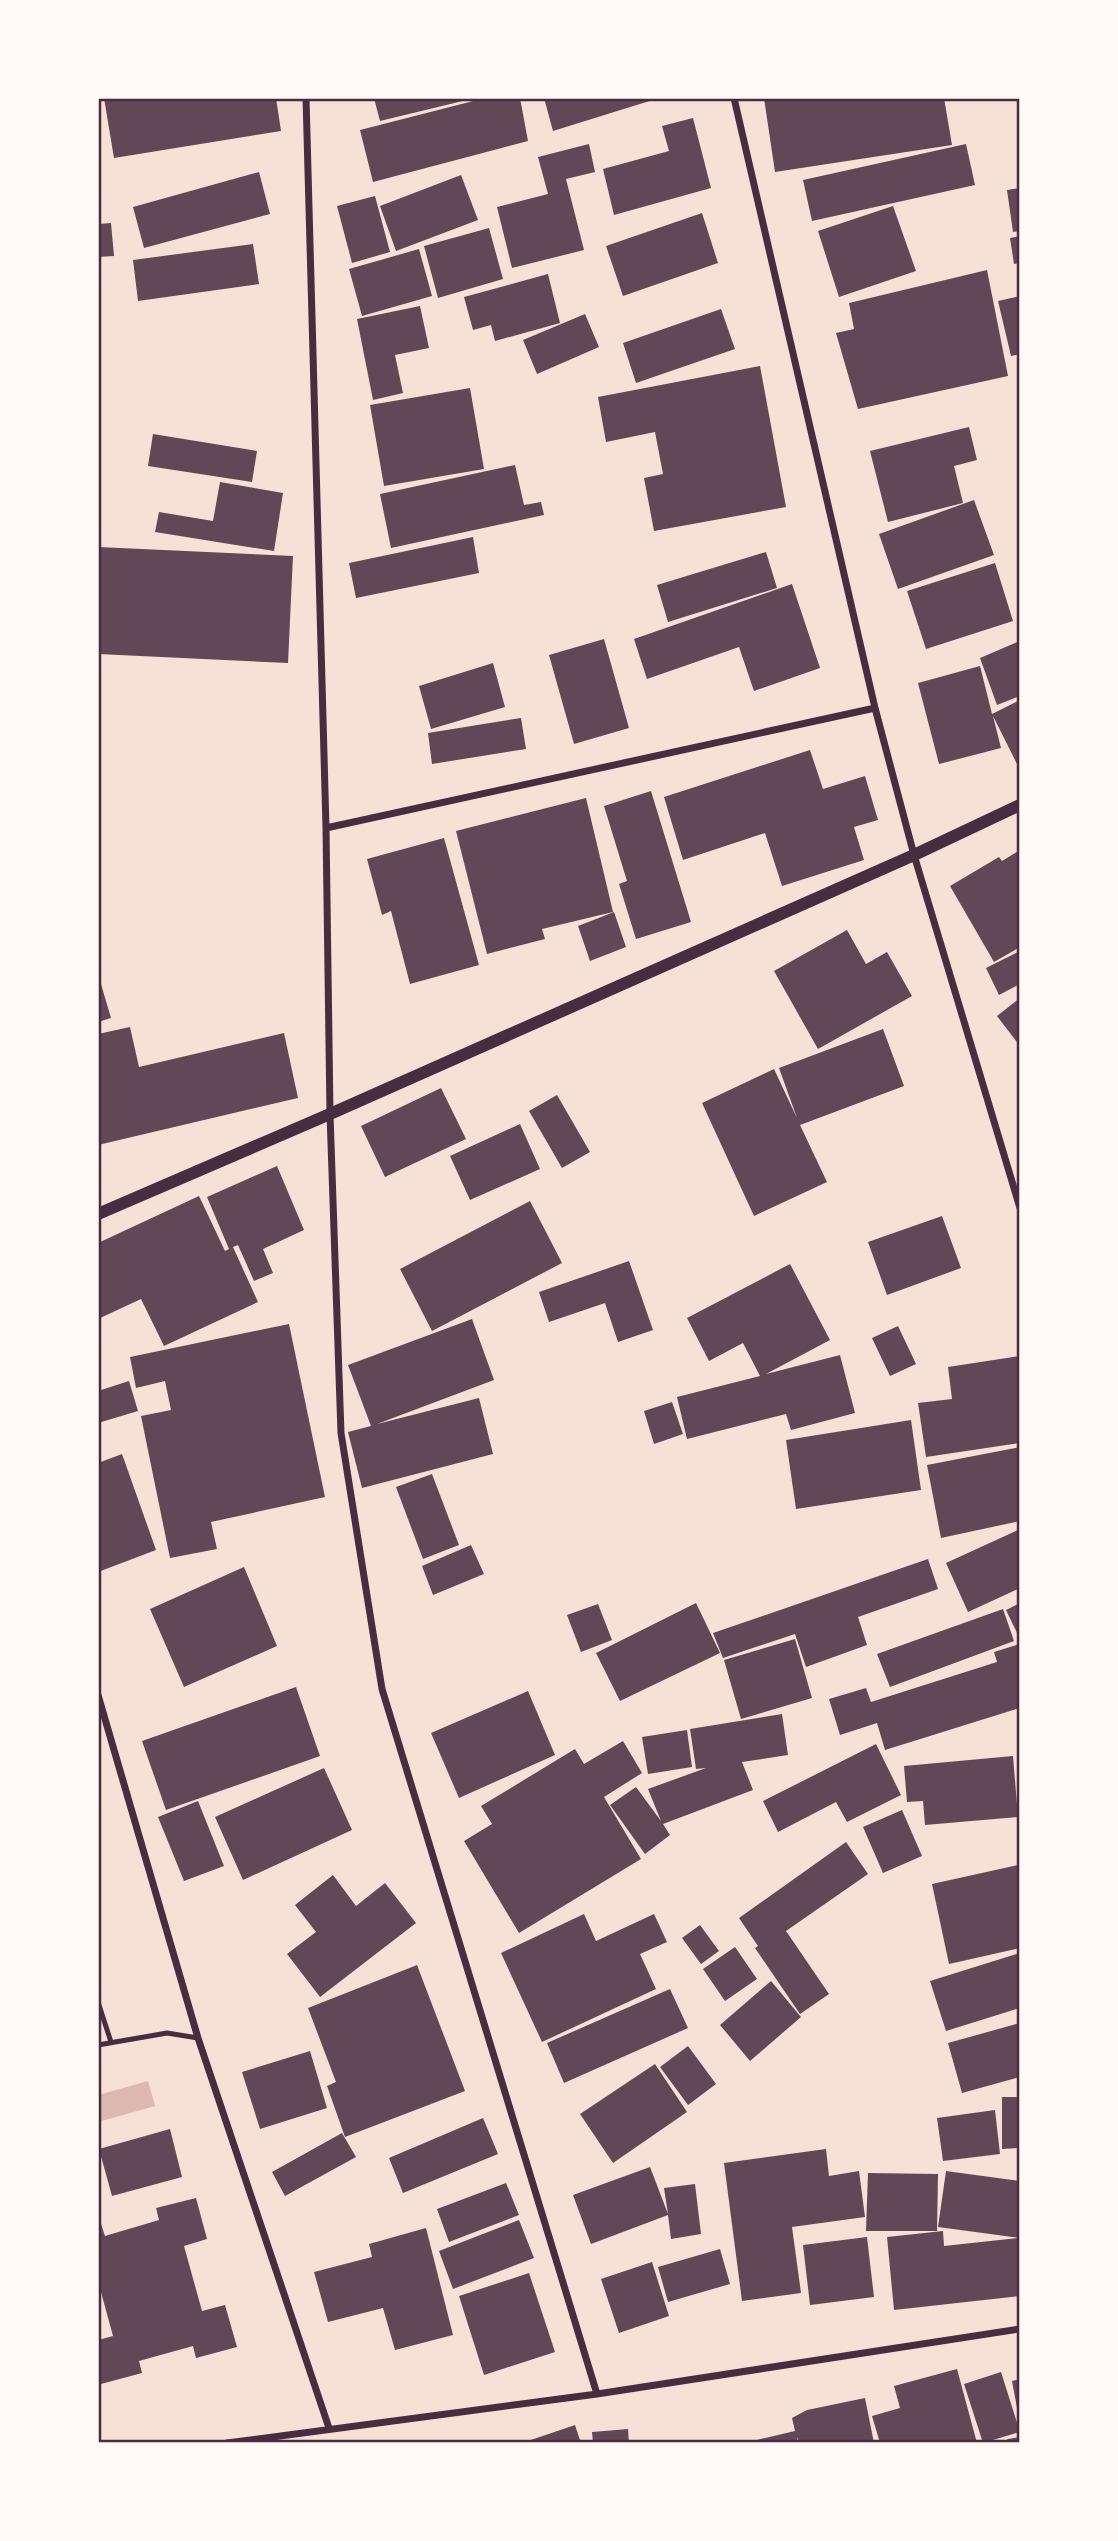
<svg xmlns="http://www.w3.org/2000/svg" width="1118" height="2541" font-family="Jost,sans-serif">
<rect width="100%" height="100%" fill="#f7e1d7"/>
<path fill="#dcb8b0" d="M148,2081L155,2106L98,2122V2095Z"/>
<path fill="#644757" d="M104,98H276L281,131L114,158Z
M374,98H471V99L380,121Z
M485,98H520L528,141L373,182L360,130Z
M544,98H655L656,99L553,131Z
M764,98H944L952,145L775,172Z
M693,118L711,188L614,215L603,169L669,151L662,126Z
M589,144L595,172L566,179L584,250L512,268L497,207L548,194L538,157Z
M966,144L975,185L812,221L803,180Z
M259,172L270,214L144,248L133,207Z
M461,175L478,220L396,251L380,206Z
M1020,188V231L1013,232L1007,190Z
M375,196L390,252L352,263L337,206Z
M893,206L916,271L839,297L818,231Z
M702,213L718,263L623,296L606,246Z
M111,223L114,256L98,257V224Z
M489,228L503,279L438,298L424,246Z
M1020,236V263L1014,264L1010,238Z
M253,244L259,284L138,301L133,260Z
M419,249L432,296L362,316L349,269Z
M987,270L1008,376L858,409L836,333L854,329L849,303Z
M548,274L560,323L495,341L491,325L473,330L464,297Z
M1020,296V354L1011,356L998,301Z
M420,306L429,348L395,355L403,393L373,400L357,319Z
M721,309L735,349L636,383L623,343Z
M585,314L599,347L537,374L523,340Z
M760,366L786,507L654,531L644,478L663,474L655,432L606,442L598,397Z
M470,388L484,469L384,486L370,405Z
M969,427L977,460L954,466L963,503L888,522L870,451Z
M153,434L257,451L252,482L148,466Z
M515,465L524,505L541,502L544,515L391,548L380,494Z
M220,482L283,493L274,551L155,532L159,512L213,521Z
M974,500L994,555L898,589L879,534Z
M473,537L479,573L356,598L349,563Z
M98,547L293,556L288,663L98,654Z
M766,552L777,588L668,622L657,585Z
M995,563L1013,621L926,649L907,591Z
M792,584L820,668L754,691L739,647L647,679L634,639Z
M604,639L629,728L574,744L549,655Z
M1020,641V696L997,705L980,658Z
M493,663L505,707L431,729L419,686Z
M980,666L992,714L1020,700V770L993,716L1001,748L939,764L918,683Z
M521,718L526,749L432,764L428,733Z
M810,750L823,789L865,776L878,820L854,827L864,860L782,886L765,833L683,860L664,797Z
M651,791L691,922L636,939L619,884L627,881L604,806Z
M586,798L613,912L542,929L545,939L487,954L456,831Z
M444,838L479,965L410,984L391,911L382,915L367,859Z
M1020,850V947L994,962L950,886L999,857L1002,861Z
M614,912L626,947L590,961L578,926Z
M847,930L866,964L887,952L912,996L818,1049L774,971Z
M1020,951V984L999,995L986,968Z
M98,974L111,1018L98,1022Z
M1020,998V1046L997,1016Z
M130,1027L139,1067L284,1033L298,1098L98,1145V1034Z
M883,1029L904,1086L800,1125L827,1182L754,1216L702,1103L774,1069L797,1118L779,1068Z
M441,1088L466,1139L385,1177L361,1126Z
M557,1095L590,1152L562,1168L529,1111Z
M520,1124L540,1169L470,1200L450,1156Z
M277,1166L304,1230L263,1249L273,1273L254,1281L238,1245L233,1247L258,1302L164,1346L141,1299L98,1319V1243L199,1196L225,1251L229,1249L207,1197Z
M530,1201L562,1263L432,1331L400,1269Z
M942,1216L961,1268L887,1295L868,1242Z
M629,1261L653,1330L618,1342L605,1303L549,1322L539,1292Z
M790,1264L830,1340L766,1374L840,1355L855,1413L791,1430L786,1414L687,1439L677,1397L760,1376L743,1343L709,1361L687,1318Z
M472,1319L494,1380L377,1424L479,1398L493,1454L362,1488L348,1432L371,1426L348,1365Z
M289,1324L325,1497L211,1522L217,1549L170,1558L141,1416L171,1410L165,1381L136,1388L130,1357Z
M898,1326L916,1364L890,1376L872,1338Z
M1020,1356V1443L926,1457L918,1403L952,1399L948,1367Z
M129,1381L138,1411L98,1423V1391Z
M672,1402L683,1434L654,1444L644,1411Z
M911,1420L921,1490L796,1509L786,1440Z
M1020,1447V1521L941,1538L927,1465Z
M122,1454L156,1550L98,1572V1463Z
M432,1474L459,1545L423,1559L396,1487Z
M1020,1529V1588L968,1612L946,1563Z
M471,1545L484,1574L433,1595L422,1566Z
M928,1559L938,1589L858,1617L867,1645L806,1667L795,1634L723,1658L713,1633Z
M244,1567L277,1646L184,1687L150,1609Z
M696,1603L720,1653L620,1701L596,1653Z
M1020,1603V1634L1018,1635L1006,1610Z
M598,1604L612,1640L581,1652L567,1615Z
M1003,1609L1014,1641L890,1687L877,1654Z
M795,1639L812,1698L741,1719L724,1660Z
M1020,1644V1708L885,1750L877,1723L840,1735L829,1699L866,1688L871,1702L997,1662L994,1652Z
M296,1687L320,1756L166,1810L142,1741Z
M528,1691L555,1755L459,1798L431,1733Z
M782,1714L788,1755L742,1762L753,1790L663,1824L670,1835L645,1854L610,1805L636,1787L661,1821L648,1789L706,1768L696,1769L690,1729Z
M687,1730L692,1767L648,1774L642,1737Z
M623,1741L642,1773L604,1797L641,1859L519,1933L464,1841L492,1824L481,1806L575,1749L584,1764Z
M876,1744L901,1795L847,1822L836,1802L778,1832L763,1801Z
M1013,1756L1018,1817L925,1825L923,1801L907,1802L904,1766Z
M324,1768L352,1830L243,1880L215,1817Z
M198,1801L224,1866L184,1881L158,1817Z
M902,1810L922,1856L883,1873L863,1827Z
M846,1842L868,1874L786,1931L829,1994L800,2014L755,1948L758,1946L739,1918Z
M1018,1865L1020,1875V1948L949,1964L932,1884Z
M333,1875L356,1906L385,1883L416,1923L320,1997L287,1954L316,1932L295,1905Z
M584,1914L596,1941L654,1914L667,1942L640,1954L656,1989L542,2042L501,1953Z
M700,1925L719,1951L701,1964L682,1938Z
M735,1947L757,1979L725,2001L703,1969Z
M1020,1953V2008L946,2031L930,1981Z
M417,1965L465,2091L345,2137L327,2086L336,2082L308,2008Z
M771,1981L801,2017L750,2061L720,2025Z
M670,1989L688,2028L564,2083L547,2043Z
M1020,2023V2077L962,2093L948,2043Z
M688,2046L716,2084L688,2105L660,2067Z
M310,2051L327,2108L260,2129L242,2072Z
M655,2064L687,2112L613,2163L580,2114Z
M1002,2097H1020V2148L1002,2149Z
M995,2110L1000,2154L943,2161L937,2118Z
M483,2118L498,2154L403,2193L389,2158Z
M170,2129L182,2177L112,2196L99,2149Z
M342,2133L356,2157L285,2196L272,2172Z
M826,2149L829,2176L859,2171L865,2217L792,2227L801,2293L742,2301L724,2163Z
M650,2167L668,2214L664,2188L695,2184L701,2234L671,2239L668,2215L591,2244L573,2195Z
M946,2171L1020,2181V2296L894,2310L887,2237L943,2231L944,2246L1019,2238L938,2227Z
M868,2173L938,2174L937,2231H866Z
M506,2183L519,2215L449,2242L437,2209Z
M196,2198L207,2239L184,2246L202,2311L225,2305L237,2347L196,2358L193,2346L139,2361L142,2373L101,2384L98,2372V2340L113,2336L98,2281V2225L101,2224L105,2236L159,2220L156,2208Z
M519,2220L534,2258L453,2289L439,2251Z
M426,2228L453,2335L395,2350L383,2308L328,2322L314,2272L372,2257L369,2244Z
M867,2237L874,2297L810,2305L803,2245Z
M720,2249L730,2284L668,2302L658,2267Z
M652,2262L669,2316L619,2333L601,2279Z
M529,2273L555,2352L484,2375L459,2296Z
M957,2369L977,2443H880L872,2416L900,2408L894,2386Z
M1001,2372L1020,2432L983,2443L964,2384Z
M1020,2379V2419H1019L1012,2381Z
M865,2398L874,2443H800L797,2437L798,2443H744L795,2431L792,2418L807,2410Z
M575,2425L581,2443H522Z
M628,2429L629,2443H593L592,2432Z
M1020,2437V2443H1002L1008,2439Z"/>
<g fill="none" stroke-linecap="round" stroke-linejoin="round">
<path stroke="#4a2c40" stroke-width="5" d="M98,2002L111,2042
M98,2045L167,2033L198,2038"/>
<path stroke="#4a2c40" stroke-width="7" d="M306,98L326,828L330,1114L341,1433L382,1689L597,2394
M734,98L875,708L914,855L1020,1208
M326,828L875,708
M98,1695L198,2038L329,2428
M227,2443L597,2394L1020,2329"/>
<path stroke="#4a2c40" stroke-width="12" d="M98,1214L330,1114L914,855L1020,805"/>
</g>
<rect width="1118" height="2541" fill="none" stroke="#fffaf5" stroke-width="200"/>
<rect x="100" y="100" width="918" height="2341" fill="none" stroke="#4a2c40" stroke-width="2.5"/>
</svg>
